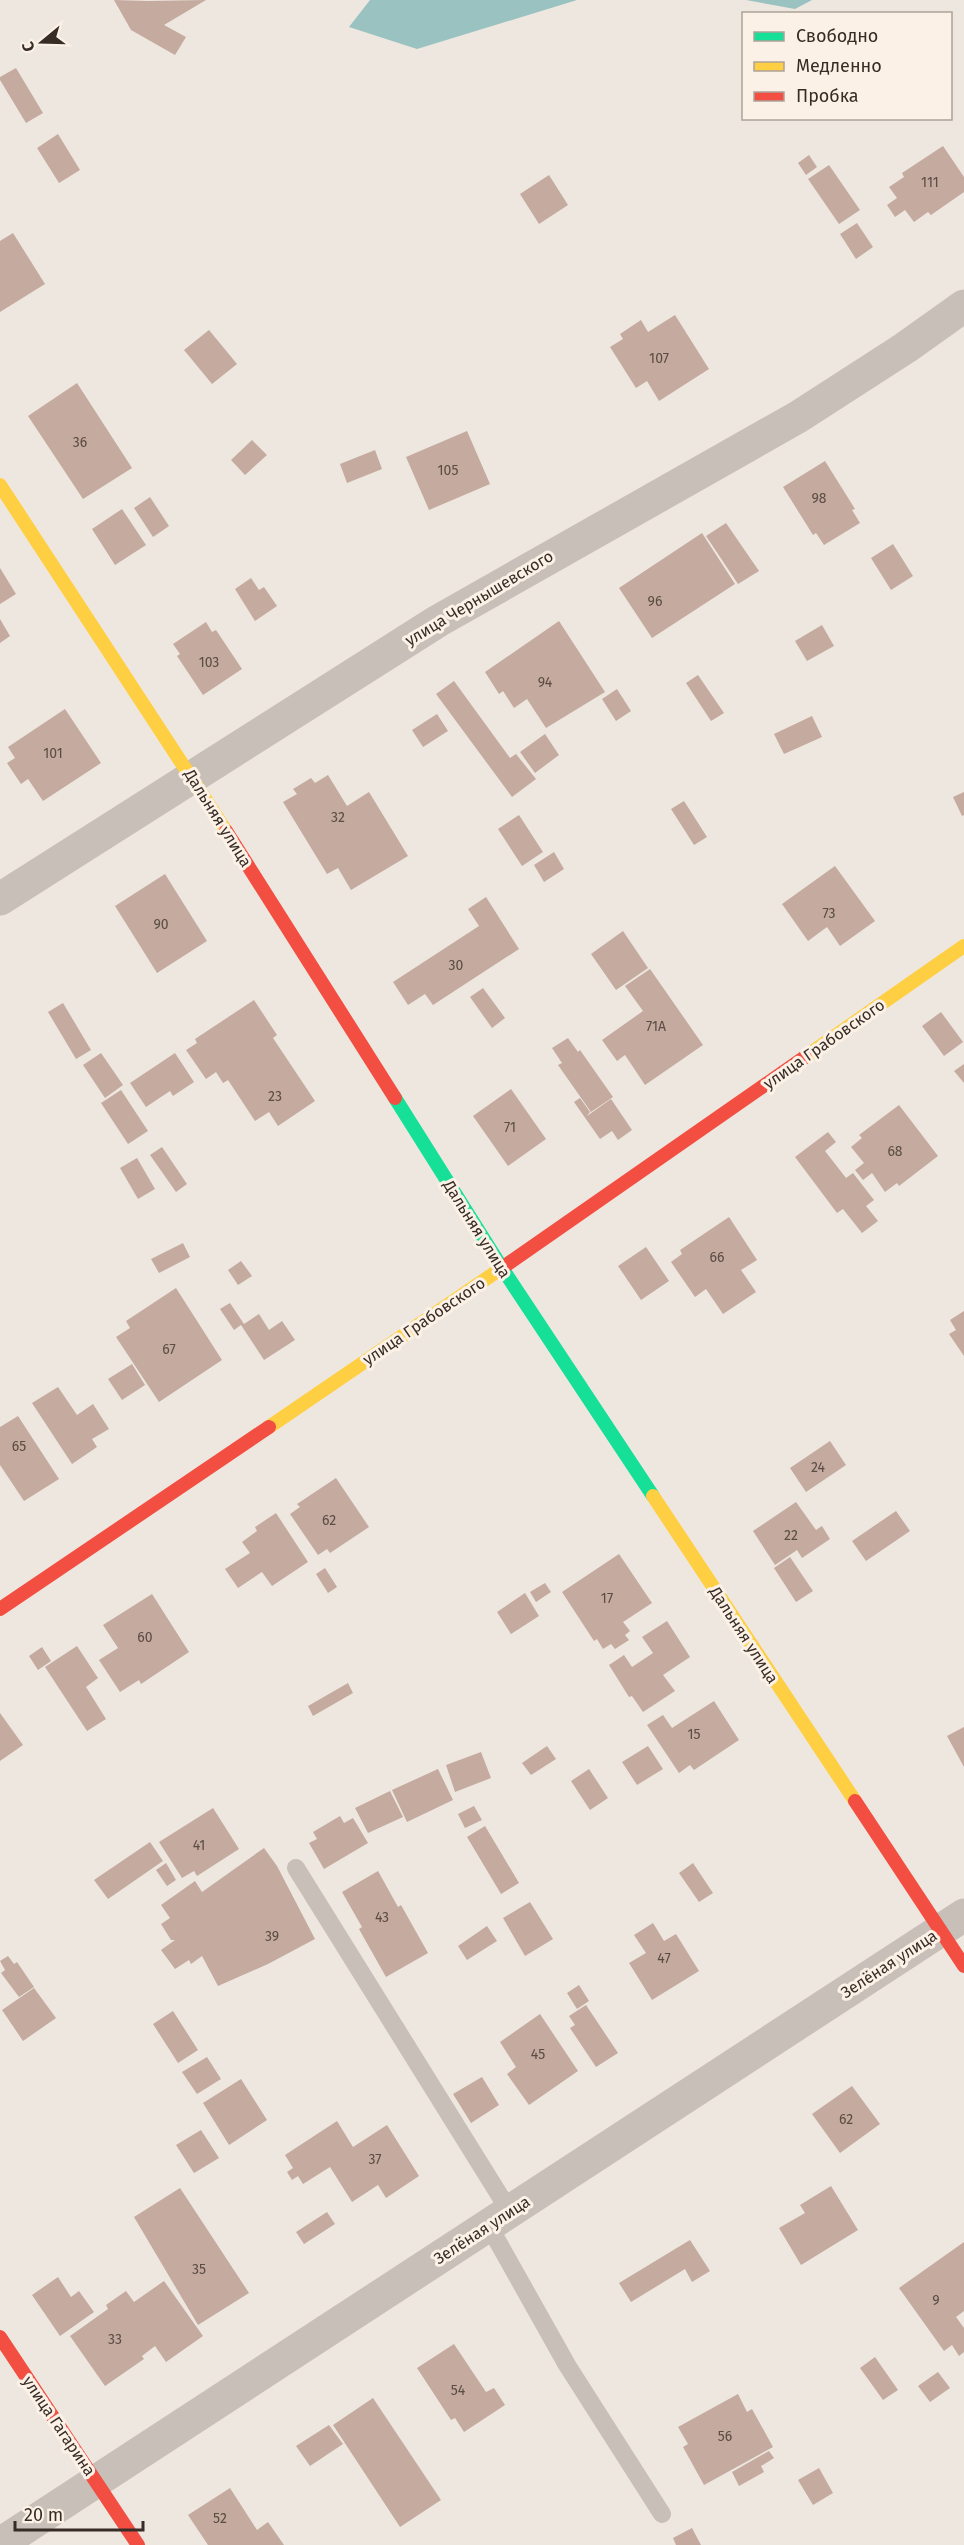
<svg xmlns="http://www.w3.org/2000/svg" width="964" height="2545" font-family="'Fira Sans',sans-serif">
<rect width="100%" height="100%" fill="#eee7df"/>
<path fill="#99c2c1" d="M370,0H577L417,49L349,27Z
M746,0H812L795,9Z"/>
<path fill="#c4aa9f" d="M114,0L148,1L206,0L164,25L186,37L175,55L131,30Z
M16,68L43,113L26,123L0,80V77Z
M58,134L80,170L59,183L37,148Z
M943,146L964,177V192L931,215L928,212L914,222L905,210L895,217L887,205L897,198L889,187L904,177L902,173Z
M809,155L817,167L806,175L798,163Z
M829,165L860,210L839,224L808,179Z
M549,175L568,205L539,224L520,194Z
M857,223L873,247L856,259L840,234Z
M13,233L45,284L0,312V241Z
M675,315L709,369L659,401L647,381L636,388L610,347L623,339L620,334L641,320L648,332Z
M209,330L237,364L212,384L184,350Z
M77,383L132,468L83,499L28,416Z
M467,431L490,484L429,510L406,457Z
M252,440L267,455L245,475L231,460Z
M375,450L382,469L347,483L340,464Z
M825,461L855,509L852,510L860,523L824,545L816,533L813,535L783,487Z
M150,497L169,526L153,537L134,508Z
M122,509L146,545L115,565L92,529Z
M726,523L759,571L738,584L706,536Z
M702,533L735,584L652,638L619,588Z
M893,544L913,576L891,590L871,558Z
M0,568L16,594L0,604Z
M251,578L259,590L264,587L277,606L255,621L235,589Z
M0,619L10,636L0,643Z
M559,621L605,692L546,728L527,699L514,708L503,691L499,694L485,672Z
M206,622L212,632L216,630L242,669L203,695L177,656L180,654L173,644Z
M822,625L834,646L807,661L795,641Z
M698,675L724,713L711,721L686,683Z
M454,681L510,758L516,754L536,779L512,797L436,694Z
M617,689L631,711L616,721L602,699Z
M65,709L101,763L43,801L28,779L21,784L7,763L15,758L8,747Z
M437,714L448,731L423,747L412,730Z
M812,716L822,737L784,754L774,734Z
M545,734L559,755L535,773L520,752Z
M328,775L347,806L369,792L408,856L351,890L338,868L327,874L283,802L297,794L293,789L311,778L315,783Z
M964,792V815L962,816L953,797Z
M684,801L707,837L694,845L671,809Z
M519,815L543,852L522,866L498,829Z
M554,852L564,869L544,882L534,865Z
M835,866L875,921L840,946L827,927L808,941L782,904Z
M165,874L207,941L157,973L115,906Z
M486,897L519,949L433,1005L425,994L408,1005L393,982L479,926L468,909Z
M623,931L648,968L616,990L591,954Z
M650,969L703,1045L645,1085L625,1055L617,1061L602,1040L643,1011L625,986Z
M483,988L505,1018L492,1028L470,997Z
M254,1000L277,1035L273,1038L315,1101L278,1126L269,1112L255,1121L228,1080L223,1083L216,1072L206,1079L186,1050L197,1043L195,1039Z
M63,1003L91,1050L76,1059L48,1012Z
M941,1012L963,1042L944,1056L922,1026Z
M568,1038L578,1052L580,1050L613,1097L591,1112L558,1065L562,1063L552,1048Z
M101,1053L123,1085L105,1098L83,1065Z
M175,1053L194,1082L173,1096L170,1091L146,1107L130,1083Z
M964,1064V1083L954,1071Z
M511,1089L546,1139L508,1166L473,1116Z
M121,1090L148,1131L128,1144L101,1103Z
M580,1098L590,1112L587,1116L611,1099L632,1130L618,1140L612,1131L600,1139L574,1102Z
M899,1105L938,1156L899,1186L897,1183L885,1192L872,1173L863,1180L855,1170L864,1163L851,1147L862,1138L859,1135Z
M828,1132L836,1142L825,1151L846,1178L853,1173L874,1200L866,1206L878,1221L862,1233L843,1209L837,1213L795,1157Z
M162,1147L187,1184L176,1192L150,1155Z
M137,1158L155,1189L138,1199L120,1168Z
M729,1217L757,1260L741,1270L756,1292L723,1314L706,1289L695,1297L671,1262L682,1254L680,1250Z
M183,1243L190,1257L159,1273L151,1259Z
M646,1247L669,1281L641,1300L618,1266Z
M241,1261L252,1276L238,1285L228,1270Z
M176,1288L222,1360L159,1402L116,1337L130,1328L126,1321Z
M230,1303L244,1324L259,1314L269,1330L282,1321L295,1340L264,1360L241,1325L234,1330L220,1309Z
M964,1311V1356L949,1334L956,1330L950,1320Z
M132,1364L145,1385L122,1400L108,1379Z
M58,1387L77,1415L93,1404L109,1429L92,1439L97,1447L72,1464L32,1403Z
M18,1416L59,1479L24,1501L0,1465V1427Z
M830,1441L846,1465L806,1492L790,1468Z
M336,1478L369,1527L330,1553L327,1549L318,1555L290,1514L300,1507L297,1504Z
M796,1502L816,1530L822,1526L830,1539L802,1558L797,1550L775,1565L753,1531Z
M896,1511L910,1531L866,1561L852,1541Z
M276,1513L308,1562L272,1586L262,1572L238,1588L225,1569L250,1553L242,1542L257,1531L255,1527Z
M619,1554L652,1603L623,1622L630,1631L625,1635L629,1640L615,1649L611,1644L603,1649L597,1639L594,1641L562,1592Z
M790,1557L813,1591L796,1602L774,1568Z
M325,1568L337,1587L328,1593L316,1574Z
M545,1583L551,1592L536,1602L530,1592Z
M525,1593L539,1616L511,1634L497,1612Z
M152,1594L189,1652L141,1684L139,1680L120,1692L99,1660L118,1648L103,1625Z
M667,1621L690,1657L663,1675L675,1691L643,1712L632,1696L629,1697L609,1665L624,1655L632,1667L653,1653L642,1637Z
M77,1646L98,1678L86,1687L106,1719L87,1731L45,1667Z
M42,1647L51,1661L38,1670L29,1656Z
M348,1683L353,1693L313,1716L308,1706Z
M714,1701L739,1740L694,1770L690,1765L679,1773L647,1725L663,1715L672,1728Z
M0,1713L23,1745L0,1761Z
M964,1727V1767L947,1736Z
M547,1746L556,1759L531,1775L522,1763Z
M648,1746L663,1769L637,1785L622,1762Z
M481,1752L491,1778L455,1792L446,1765Z
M438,1769L453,1800L407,1822L392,1790Z
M589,1769L608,1798L590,1810L571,1781Z
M390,1791L403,1817L368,1833L355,1808Z
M474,1806L482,1820L465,1828L458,1814Z
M213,1808L239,1849L197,1876L194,1871L182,1878L159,1842Z
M340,1816L344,1823L353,1818L368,1843L324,1869L309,1843L317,1839L313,1832Z
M485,1826L519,1883L501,1894L467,1837Z
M150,1842L163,1861L108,1899L94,1880Z
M264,1848L277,1866L315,1939L268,1964L218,1986L202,1956L191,1964L189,1960L175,1969L161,1950L175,1940H171L161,1924L170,1918L161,1905L195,1881L202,1892Z
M166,1863L176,1880L167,1886L156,1870Z
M693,1863L713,1893L699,1902L679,1873Z
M378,1871L398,1907L401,1905L428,1953L386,1977L359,1929L362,1927L342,1892Z
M530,1902L553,1939L525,1956L503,1918Z
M653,1923L664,1941L676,1934L699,1971L652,2000L629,1963L646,1953L634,1935Z
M487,1926L497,1941L467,1960L458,1946Z
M8,1956L14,1964L17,1962L34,1987L19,1997L1,1973L5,1970L0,1961Z
M579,1985L589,2001L577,2009L567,1993Z
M34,1988L56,2018L23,2041L2,2010Z
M586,2005L618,2053L596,2067L570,2028L575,2025L569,2016Z
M173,2011L198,2050L178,2063L153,2024Z
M540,2014L578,2071L529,2105L507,2074L516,2067L500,2042Z
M207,2057L221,2079L197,2094L182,2072Z
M482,2077L499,2105L471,2123L453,2094Z
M241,2079L267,2120L229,2145L203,2103Z
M852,2086L880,2124L840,2153L812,2114Z
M337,2121L353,2147L387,2125L419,2176L386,2198L378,2185L352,2202L330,2167L303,2184L298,2176L292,2180L287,2172L293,2168L285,2155Z
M201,2130L219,2158L194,2173L176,2145Z
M831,2186L858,2230L801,2265L779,2228L805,2213L800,2205Z
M180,2188L249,2293L198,2325L134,2217Z
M327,2212L335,2224L304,2244L296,2232Z
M690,2240L710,2271L692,2282L685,2269L631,2302L619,2283Z
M964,2242V2311L956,2317L964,2328V2352L959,2356L952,2345L944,2351L899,2288Z
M58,2277L71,2297L79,2291L94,2312L60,2336L32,2295Z
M164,2281L203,2336L166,2362L155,2346L142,2356L144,2359L105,2386L70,2336L108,2309L106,2305L126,2291L134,2302Z
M454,2344L486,2392L494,2388L505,2405L464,2432L455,2418L451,2420L417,2368Z
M875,2357L898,2390L883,2400L860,2368Z
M938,2372L950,2388L930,2402L918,2386Z
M738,2394L747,2412L752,2409L773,2447L704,2485L683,2447L688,2444L678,2427Z
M373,2398L441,2500L400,2527L333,2425Z
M329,2425L343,2444L310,2466L296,2446Z
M769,2451L774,2458L761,2466L764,2472L739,2486L732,2472Z
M819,2468L833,2493L813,2505L798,2480Z
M230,2488L257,2530L268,2522L284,2545H208L188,2515Z
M692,2528L701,2545H676L673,2538Z"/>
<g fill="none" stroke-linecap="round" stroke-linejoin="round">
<path stroke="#c7bfb8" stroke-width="18" d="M296,1868L510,2212
M489,2226L567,2365L662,2514"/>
<path stroke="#c7bfb8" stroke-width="33" d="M0,899L438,621L798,417L905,348L964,306
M0,2544L964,1915"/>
<path stroke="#16e098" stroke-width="14" d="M395,1098L502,1268L653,1496"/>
<path stroke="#ffcf43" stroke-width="14" d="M0,485L226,831
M805,1057L964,946
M269,1427L499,1270
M653,1496L855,1801"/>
<path stroke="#f24e42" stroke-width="14" d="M226,831L395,1098
M499,1270L805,1057
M0,1609L269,1427
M855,1801L964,1966
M0,2337L138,2545"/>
</g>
<g text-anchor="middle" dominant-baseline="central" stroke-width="6" stroke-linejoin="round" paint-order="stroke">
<g font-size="14" fill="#5b4c44">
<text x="930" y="182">111</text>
<text x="659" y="358">107</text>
<text x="80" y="442">36</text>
<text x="448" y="470">105</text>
<text x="819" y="498">98</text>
<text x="655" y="601">96</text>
<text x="209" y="662">103</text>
<text x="545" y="682">94</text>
<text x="53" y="753">101</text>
<text x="338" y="817">32</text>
<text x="829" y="913">73</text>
<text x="161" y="924">90</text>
<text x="456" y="965">30</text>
<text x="656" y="1026">71А</text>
<text x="275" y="1096">23</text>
<text x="510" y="1127">71</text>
<text x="895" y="1151">68</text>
<text x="717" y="1257">66</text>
<text x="169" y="1349">67</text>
<text x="19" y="1446">65</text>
<text x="818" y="1467">24</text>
<text x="329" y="1520">62</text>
<text x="791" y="1535">22</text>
<text x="607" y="1598">17</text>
<text x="145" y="1637">60</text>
<text x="694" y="1734">15</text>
<text x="199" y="1845">41</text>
<text x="382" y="1917">43</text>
<text x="272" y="1936">39</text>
<text x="664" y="1958">47</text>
<text x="538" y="2054">45</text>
<text x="846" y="2119">62</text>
<text x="375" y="2159">37</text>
<text x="199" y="2269">35</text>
<text x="936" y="2300">9</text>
<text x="115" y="2339">33</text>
<text x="458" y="2390">54</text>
<text x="725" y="2436">56</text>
<text x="220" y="2518">52</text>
</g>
<g font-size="16" fill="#382c26" stroke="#fbf1e6">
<text transform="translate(479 598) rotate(-31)">улица Чернышевского</text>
<text transform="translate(218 818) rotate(58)">Дальняя улица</text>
<text transform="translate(824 1044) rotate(-35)">улица Грабовского</text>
<text transform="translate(477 1229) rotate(58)">Дальняя улица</text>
<text transform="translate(424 1321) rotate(-34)">улица Грабовского</text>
<text transform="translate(744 1635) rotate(57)">Дальняя улица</text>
<text transform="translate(889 1964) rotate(-33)">Зелёная улица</text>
<text transform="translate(482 2230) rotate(-33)">Зелёная улица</text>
<text transform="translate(59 2426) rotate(56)">улица Гагарина</text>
</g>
</g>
<rect x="742" y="12" width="210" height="108" fill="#fbf1e6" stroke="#ada299" stroke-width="1.5"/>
<rect x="754" y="32" width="30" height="9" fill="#16e098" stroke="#ada299" stroke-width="1.5"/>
<text x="796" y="42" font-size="18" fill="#382c26">Свободно</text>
<rect x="754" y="62" width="30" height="9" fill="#ffcf43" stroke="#ada299" stroke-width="1.5"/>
<text x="796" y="72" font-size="18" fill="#382c26">Медленно</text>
<rect x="754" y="92" width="30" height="9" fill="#f24e42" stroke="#ada299" stroke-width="1.5"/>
<text x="796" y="102" font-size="18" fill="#382c26">Пробка</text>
<g transform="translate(42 42) rotate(251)" stroke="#fbf1e6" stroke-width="4.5" paint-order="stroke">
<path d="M0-4.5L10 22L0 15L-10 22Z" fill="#382c26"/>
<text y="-9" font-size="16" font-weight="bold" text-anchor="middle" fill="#382c26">С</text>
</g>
<path d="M15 2521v9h128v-9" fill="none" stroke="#382c26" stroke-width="3"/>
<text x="24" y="2521" font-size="18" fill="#382c26" stroke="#fbf1e6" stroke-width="4.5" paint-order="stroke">20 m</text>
</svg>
